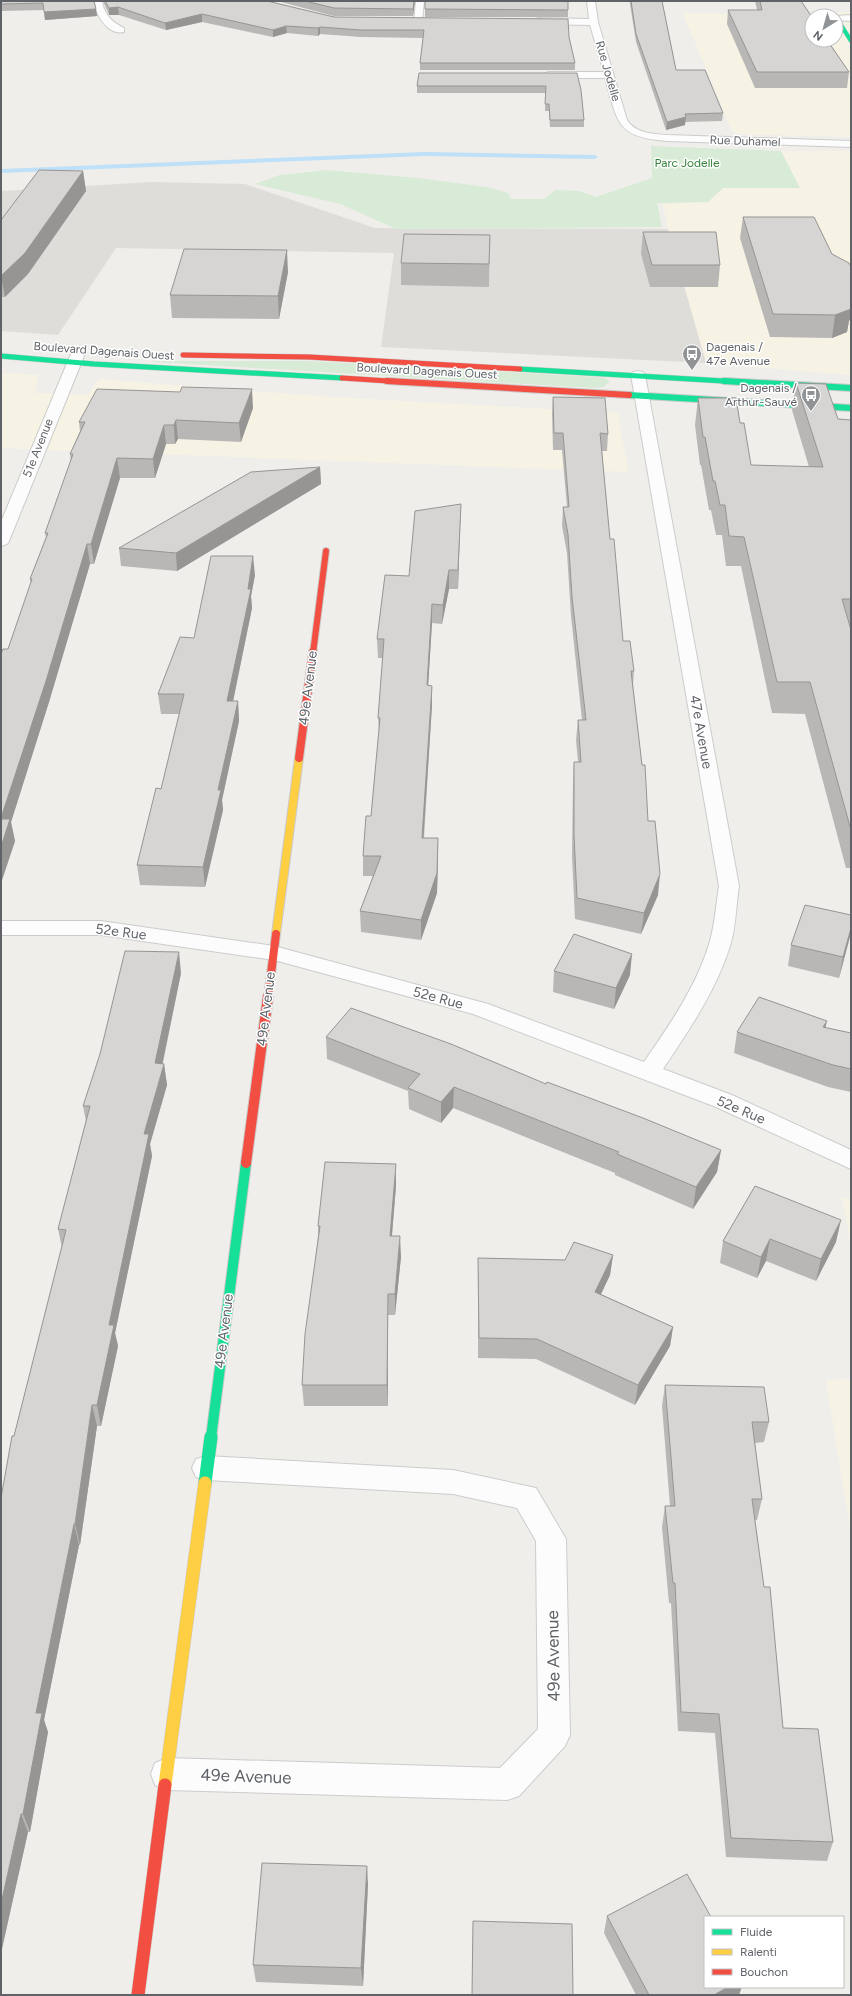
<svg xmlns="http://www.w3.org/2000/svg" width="852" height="1996" font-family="Figtree,sans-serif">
<rect width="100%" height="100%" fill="#efeeea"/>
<path fill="#f7f3e4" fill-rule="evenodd" d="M851,11V137L733,134L683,13L815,16ZM812,16H836V40H812Z
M781,151H851V375L706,363L668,229L663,204L708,202L723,188H800Z
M1,373L38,375L35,393L88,395L99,379L331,397L618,413L628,472L1,448Z
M842,1197L851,1199V1246Z
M851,1379V1532L826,1380Z"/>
<path fill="#dfddda" d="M152,182L245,184L375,228L668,229L706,363L381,347L394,253L116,248L58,335L1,331V191Z"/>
<path fill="#d8ebd6" d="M651,146L781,151L800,188H723L708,202L657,203L662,227L396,229L340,204L255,184L280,175L327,170L417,178L487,187L508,193L511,199H544L556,190L579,191L596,197L652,178Z
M153,361H309L596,377L605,378L610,382L603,387L595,388L153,362Z"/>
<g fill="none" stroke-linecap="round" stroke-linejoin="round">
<path fill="#bfe0f9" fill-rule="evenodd" d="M425,152L595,155L598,157L595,159L425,156L1,173V169Z"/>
<g stroke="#cbcccc" stroke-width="2">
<path id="street" d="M94,1H102C104,15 112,22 124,28V32C108,36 95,14 94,1Z
M416,1H424L422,21L418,24L414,21Z
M587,1H595L598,22L627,120C635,133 653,134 667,135L851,141V147L667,141C615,137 618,122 605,78H548L543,75L548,72H604L590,25L538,24L534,21L538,18L589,19Z
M851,15V21L836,20L835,16Z
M77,352L82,353L84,356L9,541L7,544L1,546V522L70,356L72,353Z
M638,371L643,372L645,375L739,886C736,906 736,927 730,946C716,991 689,1030 663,1069L732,1095L851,1150V1169L716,1107L473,1014L274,960L101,935H1V921H101L274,946L488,1004L644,1062C670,1024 697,986 710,941C715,923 716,904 719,886L631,375L633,372Z
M206,1456L453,1470L536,1488L566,1539L570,1735L565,1746L519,1796L507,1800L167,1790L155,1785L151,1774L155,1763L167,1758L500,1768L538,1729L536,1541L517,1508L453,1494L206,1480L196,1477L192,1468L196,1459Z"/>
</g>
<g stroke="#cacacb" stroke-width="4.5">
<path id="fast-far4" d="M836,17L851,41"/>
</g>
<g stroke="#cacacb" stroke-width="6">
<path id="fast-far3" d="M1,356L94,364L342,378
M520,369L741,382"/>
</g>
<g stroke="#cacacb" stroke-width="8">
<path id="fast-far2" d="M724,381L851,388
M629,395L851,408"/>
</g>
<g stroke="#cacacb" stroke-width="12">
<path id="fast-far1" d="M211,1438L246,1163"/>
</g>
<g stroke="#cacacb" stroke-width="14">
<path id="fast" d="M205,1483L211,1437"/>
</g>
<g stroke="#cacacb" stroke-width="10">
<path id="slow-far1" d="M276,934L299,758"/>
</g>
<g stroke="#cacacb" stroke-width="14">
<path id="slow" d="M165,1785L205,1483"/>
</g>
<g stroke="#cacacb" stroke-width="6">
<path id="jam-far4" d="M183,355L309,357L520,369
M342,378L404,382"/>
</g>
<g stroke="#cacacb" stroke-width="8">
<path id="jam-far3" d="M387,381L629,395
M313,653L326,551"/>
</g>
<g stroke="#cacacb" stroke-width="10">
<path id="jam-far2" d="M299,758L313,652
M268,998L276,934"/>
</g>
<g stroke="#cacacb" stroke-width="12">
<path id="jam-far1" d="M246,1163L268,997"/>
</g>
<g stroke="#cacacb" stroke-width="14">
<path id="jam" d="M138,1995L165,1785"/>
</g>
<use href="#street" fill="#fdfcfc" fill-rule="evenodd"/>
<use href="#fast-far4" stroke="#16e098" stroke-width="4"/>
<use href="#fast-far3" stroke="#16e098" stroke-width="5"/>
<use href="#fast-far2" stroke="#16e098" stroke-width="6"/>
<use href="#fast-far1" stroke="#16e098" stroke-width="10"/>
<use href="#fast" stroke="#16e098" stroke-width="13"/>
<use href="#slow-far1" stroke="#ffcf43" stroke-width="8"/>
<use href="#slow" stroke="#ffcf43" stroke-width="13"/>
<use href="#jam-far4" stroke="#f24e42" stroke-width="5"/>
<use href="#jam-far3" stroke="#f24e42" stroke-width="6"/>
<use href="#jam-far2" stroke="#f24e42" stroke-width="8"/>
<use href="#jam-far1" stroke="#f24e42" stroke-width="10"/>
<use href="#jam" stroke="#f24e42" stroke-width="13"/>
</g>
<path fill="#b8b7b5" d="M1,1H94L96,9L97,16L45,20L44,10L1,11Z
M103,1H267L334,17L569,37L575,63V70H420V63L423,38L361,37L320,34L318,36L287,33L273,37L202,22L166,30L119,15H109Z
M277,1H415L413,16H334Z
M630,1H662L676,70L723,113L722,121L685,122V125L666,130L636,42L630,4Z
M755,1H801L849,72L847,88H755L727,24L728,10H757Z
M425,9L568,10V17H425Z
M419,73L581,90L584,120V127H550L549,111H545V93H417V86Z
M83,171L86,191L28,274L5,297H1V220Z
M743,217L832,254L851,267V318L849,321L847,332L832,338L770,337L740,238Z
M643,232L720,265L718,287H650L641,254Z
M490,235L489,287L401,285V263Z
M288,272L279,319L172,318L170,295Z
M796,383L838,419L851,420V868H846L805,714L772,713L741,566H726L722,535H716L711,510H709L701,465H700L695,425L698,398L740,423L751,465L809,467L792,410Z
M553,397L608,434L607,451H602L610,539L623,641L634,671L633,685L648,821L658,895L641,934L575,919L572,856L573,782L574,762H578L576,740L578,720H582L571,616L567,553L562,526L563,507H567L562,450H553L552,414Z
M253,408L241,442L178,439L175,444H166L155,478H120L94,564H90L49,702L11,822L15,841L1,883V654L8,649L31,585L30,579L46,537L45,533L71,462L70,454L80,431L79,422Z
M320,467L321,484L177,571L121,566L119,548Z
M461,504L458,589H449L442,624L432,623L428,685L432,686V705L424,838L438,859L437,893L421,940L361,932L360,911L373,876H363V856L371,816L379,731L378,718L383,658H378L377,639L409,576Z
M255,575L251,596L252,608L233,701H238L239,721L222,800L223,810L205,887L140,885L137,865L161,789L180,714H161L158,694L194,638Z
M851,915V932L839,978L788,966L791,945Z
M554,971L630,975L614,1009L553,992Z
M181,973L163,1063L164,1064L167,1085L150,1144L152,1156L115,1333L118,1346L101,1426H97L80,1545H79L44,1720L48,1732L30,1832H28L1,1953V1498L14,1436L62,1248L58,1229L86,1121L83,1106Z
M825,1028L851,1033V1092L828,1087L734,1053L737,1032Z
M326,1037L546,1084L721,1150L717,1172L693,1209L615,1175V1173L453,1108L441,1123L409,1109L408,1091L327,1059Z
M396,1186L392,1236L401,1257L395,1315H388V1406H304L302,1385L318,1236V1226Z
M755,1186L836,1242L816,1281L766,1261L757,1278L720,1263L723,1241Z
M613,1255L610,1275L601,1294L673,1327L670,1346L635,1405L536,1359L478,1358V1258L565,1260Z
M665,1385L769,1422L764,1442L755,1443L762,1499L757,1520H755L783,1728L833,1842L827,1861L726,1857L715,1733L678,1731L671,1603H669L662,1527L665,1506H670L662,1406Z
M368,1884L363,1986L256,1982L253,1965Z
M607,1916L740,1995H636L604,1933Z
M473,1921L573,1995H472Z"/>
<path fill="#969594" d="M414,1H415L413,16V9Z
M118,7L119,15H109V8Z
M96,9L97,16L45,20L44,12Z
M202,14V22L166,30L165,23Z
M286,26L287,33L273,37V30Z
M320,27V34L318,36V28Z
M686,117L685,125L666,130L667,122Z
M83,171L86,191L28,274L5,297L1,276Z
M287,250L288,272L279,319L278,296Z
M851,304V318L849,321L847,332L832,338L835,315Z
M252,389L253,408L241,442L239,423Z
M176,420L178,439L175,444L174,425Z
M164,425L166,444L155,478L153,459Z
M117,458L120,478L94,564L91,544Z
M320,467L321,484L177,571L176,553Z
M461,504L460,522L458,589V570Z
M87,544L90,564L49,702L11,822L15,841L1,883V818Z
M253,556L255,575L251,596L252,608L229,721L227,701Z
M449,570V589L442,624L443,605Z
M432,604V623L427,705V685Z
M432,686V705L422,858V838Z
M238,701L239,721L222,800L223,810L205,887L203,867L218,790Z
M438,838V859L437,893L421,940V920Z
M660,874L658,895L641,934L644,913Z
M851,928L850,937L839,978L843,957Z
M179,952L181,973L158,1084L155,1063Z
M632,954L630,975L614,1009L616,988Z
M827,1021L822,1042L823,1027Z
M164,1064L167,1085L150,1144L152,1156L115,1333L118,1346L101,1426L97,1405L109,1325L144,1134Z
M454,1087L453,1108L441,1123V1102Z
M721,1150L717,1172L693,1209L696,1187Z
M396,1164V1186L390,1257V1236Z
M841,1220L836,1242L816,1281L821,1259Z
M400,1236L401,1257L395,1315V1294Z
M770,1239L766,1261L757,1278L761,1257Z
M613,1255L610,1275L593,1311L595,1292Z
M388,1294V1406L387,1385Z
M673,1327L670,1346L635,1405L638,1385Z
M92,1405L97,1426L80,1545L75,1524Z
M74,1524L79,1545L44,1720L48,1732L30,1832L23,1814L36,1713Z
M21,1814L28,1832L1,1953V1904Z
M367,1866L368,1884L363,1986L361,1968Z
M728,1987H742L739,1995H714Z"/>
<path fill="#d6d5d3" stroke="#969594" d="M1,1H94L96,9L44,12L43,3L1,4Z
M105,1H267L334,17L568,19L569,37L575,63H420L424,30H361L320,27L318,28L286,26L273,30L202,14L165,23L118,7L109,8Z
M305,1H414L413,9L334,8Z
M425,1H568V10L425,9Z
M631,1H662L676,70H705L723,113L685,114L686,117L667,122L636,34Z
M760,1H801L812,17V40H827L849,72H757L728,10H762Z
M419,73H577L581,90L584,120H550L549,104H545L546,86H417Z
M39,170L83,171L25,253L1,276V220Z
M743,217H814L832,254L849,263L851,267V309L835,315L773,314Z
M643,232H716L720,265H652Z
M404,234L490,235L489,264L401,263Z
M184,249L287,250L278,296L170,295Z
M796,383L826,384L838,419L851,420V599H842L851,630V830L810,682H777L744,537L729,536L725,505H720L715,481H713L705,437H703L698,398H736L740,423H744L751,465L823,467Z
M182,387L252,389L239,423L176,420L174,425H164L153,459L117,458L91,544H87L46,681L1,818V654L3,649H8L32,579H30L48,533H45L73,454H70L85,422H79L97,389L180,392Z
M553,397L605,398L608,434L600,433L610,539H614L623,641H630L634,671H631L642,765H645L648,821H655L660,874L644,913L577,898L574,835V762H581L578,720H586L572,597L568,534L563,507H569L563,433H554Z
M320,467L176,553L119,548L251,472Z
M461,504L458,570H449L443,605L432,604L427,685L432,686L422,838H438L437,873L421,920L360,911L381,856H363L366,816H371L380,718H378L384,639H377L385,575L409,576L415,511Z
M211,556H253L248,589H251L227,701H238L218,790H221L203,867L137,865L156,788L161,789L184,694H158L180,637L194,638Z
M1,819H10L1,847Z
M805,905L851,915V928L843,957L791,945Z
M574,934L632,954L616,988L554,971Z
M125,951L179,952L155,1063L164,1064L144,1134H149L109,1325H114L97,1405H92L75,1524H74L36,1713H42L23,1814H21L1,1904V1498L12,1436H14L66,1230L58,1229L90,1106H83L100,1054Z
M759,997L827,1021L823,1027L851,1033V1069L833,1065L737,1032Z
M351,1008L451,1044L546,1084L547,1082L643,1118L721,1150L696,1187L617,1154L619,1152L454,1087L441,1102L408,1088L420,1074L326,1037Z
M325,1162L396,1164L390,1236H400L395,1294H388L387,1385H302L305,1334L320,1226H318Z
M755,1186L841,1220L821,1259L770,1239L761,1257L723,1241Z
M574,1242L613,1255L595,1292L673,1327L638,1385L537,1339L479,1338L478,1258L565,1260Z
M665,1385L764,1387L769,1422H752L762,1499H752L764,1587H770L783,1728L818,1729L833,1842L731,1838L719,1714L681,1712L675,1583H673L665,1506H675Z
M262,1863L367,1866L361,1968L253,1965Z
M687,1874L711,1917H705V1987H728L714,1995H649L607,1916Z
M473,1921L572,1924L573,1995H472Z"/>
<defs>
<g id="bus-pin" transform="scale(1)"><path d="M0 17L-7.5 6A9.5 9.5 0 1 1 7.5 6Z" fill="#919496" stroke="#fff"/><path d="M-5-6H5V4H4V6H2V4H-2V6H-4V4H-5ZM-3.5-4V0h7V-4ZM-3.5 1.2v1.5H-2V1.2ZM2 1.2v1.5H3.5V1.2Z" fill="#fff"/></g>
</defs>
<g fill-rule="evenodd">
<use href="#bus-pin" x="692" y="354"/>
<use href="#bus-pin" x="811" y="395"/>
</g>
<g text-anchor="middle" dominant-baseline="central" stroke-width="3" stroke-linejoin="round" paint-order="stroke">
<g font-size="12" fill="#5f6368" stroke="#fff">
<text transform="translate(608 71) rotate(74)">Rue Jodelle</text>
<text transform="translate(745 141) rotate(2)">Rue Duhamel</text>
<text transform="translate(104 351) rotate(4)">Boulevard Dagenais Ouest</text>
<text transform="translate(427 371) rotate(3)">Boulevard Dagenais Ouest</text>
<text transform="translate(38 448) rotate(-68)">51e Avenue</text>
</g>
<g font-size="12" fill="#348238" stroke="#fff">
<text x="687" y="163">Parc Jodelle</text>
</g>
<g font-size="12" fill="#5f6368" stroke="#fff" text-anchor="start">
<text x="706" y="347">Dagenais /<tspan x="706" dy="14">47e Avenue</tspan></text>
<text x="797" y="388" text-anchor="end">Dagenais /<tspan x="797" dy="14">Arthur-Sauvé</tspan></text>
</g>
<g font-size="14" fill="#5f6368" stroke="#fff">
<text transform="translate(308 688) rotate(-83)">49e Avenue</text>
<text transform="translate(701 732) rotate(80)">47e Avenue</text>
<text transform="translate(121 932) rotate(7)">52e Rue</text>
<text transform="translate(438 998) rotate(15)">52e Rue</text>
<text transform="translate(266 1009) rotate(-83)">49e Avenue</text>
<text transform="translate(741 1110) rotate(23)">52e Rue</text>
<text transform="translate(224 1331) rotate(-83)">49e Avenue</text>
</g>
<g font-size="17" fill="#5f6368" stroke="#fff">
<text transform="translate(553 1656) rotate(-91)">49e Avenue</text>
<text transform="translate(246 1776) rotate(2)">49e Avenue</text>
</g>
</g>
<rect width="852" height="1996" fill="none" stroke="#5f6368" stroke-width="4"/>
<rect x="704" y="1916" width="140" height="72" fill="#ffffff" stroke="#bfc1c3"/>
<rect x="712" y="1929" width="20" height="6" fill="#16e098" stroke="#bfc1c3"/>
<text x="740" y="1936" font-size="12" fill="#5f6368">Fluide</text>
<rect x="712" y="1949" width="20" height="6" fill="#ffcf43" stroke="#bfc1c3"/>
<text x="740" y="1956" font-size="12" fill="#5f6368">Ralenti</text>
<rect x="712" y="1969" width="20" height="6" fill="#f24e42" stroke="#bfc1c3"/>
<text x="740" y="1976" font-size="12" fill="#5f6368">Bouchon</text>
<g transform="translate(824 28) rotate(217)"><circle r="19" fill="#ffffff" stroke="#bfc1c3"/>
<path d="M0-3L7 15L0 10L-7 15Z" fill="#919496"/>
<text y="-6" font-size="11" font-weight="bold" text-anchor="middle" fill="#5f6368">N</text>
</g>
</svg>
